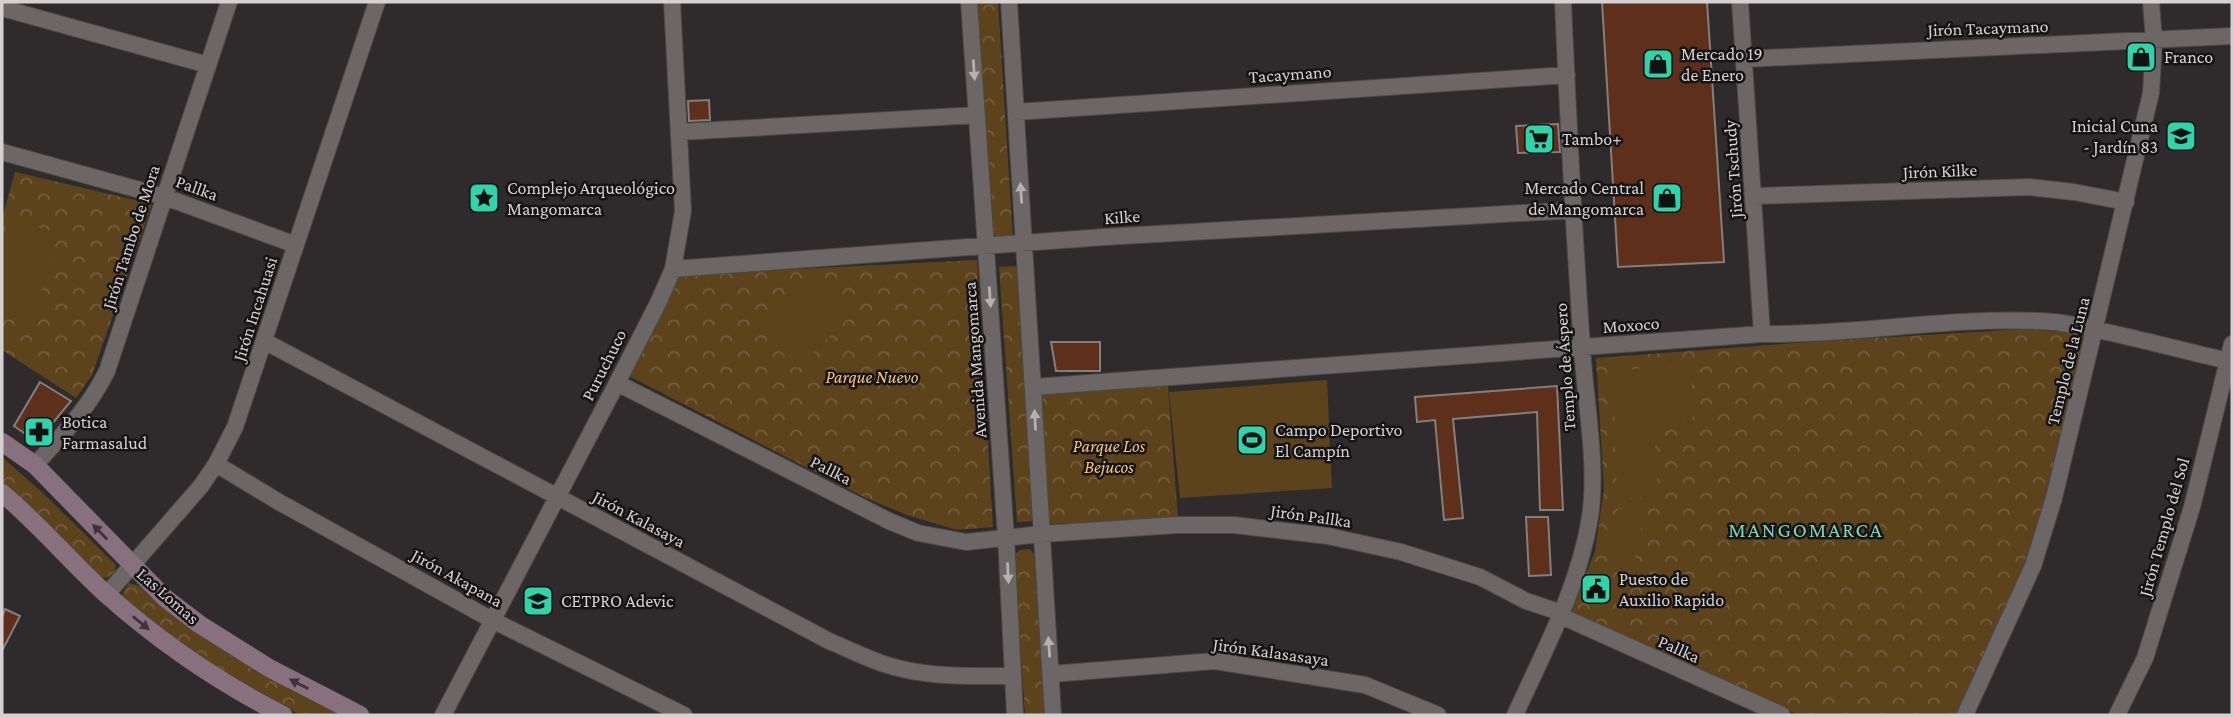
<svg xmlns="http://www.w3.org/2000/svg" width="2234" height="717" font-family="'Crimson Pro',serif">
<defs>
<pattern id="park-crowns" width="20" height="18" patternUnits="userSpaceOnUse" patternTransform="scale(1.75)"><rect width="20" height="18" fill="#5d431c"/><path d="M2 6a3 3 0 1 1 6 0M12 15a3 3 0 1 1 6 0" fill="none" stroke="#735d3c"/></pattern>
</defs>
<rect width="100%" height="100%" fill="#2f2a2b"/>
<path fill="url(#park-crowns)" d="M976,2H998L1013,240L992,239Z
M15,172L152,204L92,375L76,398L2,350V219Z
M977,260L993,527L957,530L907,515L864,497L627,375L676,275Z
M1019,266L1034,521L1017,522L999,267Z
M2025,329L2086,334L2052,491L2024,580L1961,715H1799L1570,615L1595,551L1604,489L1596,358L1809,342Z
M1168,386L1178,519L1052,524L1047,520L1041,397L1047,391Z
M2,457L42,492L116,565L115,571L107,578L100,577L2,482Z
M1030,549L1034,554L1045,715H1025L1014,555L1020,550Z
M129,583L139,586L204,636L345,715H300L188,651L123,600L122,594Z"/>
<path fill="#5d431c" d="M8,219L58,233L31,324L2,315V239Z
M819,278L852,315L797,368L762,332Z
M1691,366L1693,419L1615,422L1612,370Z
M1327,380L1332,488L1180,498L1169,392Z
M1654,428L1658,497L1618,499L1614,430Z
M1618,509L1644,515L1633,567L1607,562Z"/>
<path fill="#5e2f1b" stroke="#847f7c" stroke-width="2" d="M1602,2H1707L1724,262L1618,267Z
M709,100L710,120L689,121L688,101Z
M1558,124L1560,152L1518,153L1516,126Z
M1051,342H1100V371H1056Z
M40,382L71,401L37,442L14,426Z
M1557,386L1563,510H1540L1537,412L1453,419L1463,518L1444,520L1435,420L1417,422L1415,397Z
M1526,517H1548L1551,575L1529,576Z
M1592,576L1607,584L1601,597L1587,590Z
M5,609L20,616L2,651V617Z"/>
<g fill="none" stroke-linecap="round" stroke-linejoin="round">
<g stroke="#4c4848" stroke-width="18">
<path id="street" d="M969,2L1006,538L1015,715
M1009,2L1053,715
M1740,2L1762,334
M2,8L208,65
M1745,59L2232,36
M1016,112L1567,75
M679,132L977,115
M2,152L165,197L296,245
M1754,196L2029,187L2074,192L2126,202
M673,269L1104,237L1575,210
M264,341L829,641C848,649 866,658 884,664C925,678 970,676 1013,676
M617,383L889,521L918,533L966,542L1042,534L1177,525H1234L1328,536L1401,552L1480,577L1526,601L1562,613
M1033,387L1762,334C1855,335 1947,317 2040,321C2068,322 2097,330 2124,336C2159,344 2194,353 2228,361
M216,464L279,502L492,620L684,715
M35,465C62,435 89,408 107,371L229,2
M107,594L201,486L216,464L235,427L377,2
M1561,616L1782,715
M1051,674L1215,661L1365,685L1438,715
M443,715L617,383L658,303L673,269L683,211L672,2
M1515,715C1544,651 1579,587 1590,517C1598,466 1585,399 1582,347C1574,232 1568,117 1563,2
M1965,715L2033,566L2054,498L2151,93L2154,41L2151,2
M2117,715L2145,658L2192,507L2232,344"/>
</g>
<g stroke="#4c4848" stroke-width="19">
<path id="secondary" d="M2,442L35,465L165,598L199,624L269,668L360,715
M2,493C39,524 70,561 106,594C159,641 220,683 283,715"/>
</g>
<use href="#street" stroke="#6c6667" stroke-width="16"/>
<use href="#secondary" stroke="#88707f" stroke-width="18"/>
</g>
<defs><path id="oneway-solid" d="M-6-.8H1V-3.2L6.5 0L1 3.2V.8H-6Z" transform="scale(1.75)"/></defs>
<g fill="#b6b1b2">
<use href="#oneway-solid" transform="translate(974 70) rotate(86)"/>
<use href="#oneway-solid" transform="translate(1021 193) rotate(-94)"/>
<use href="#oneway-solid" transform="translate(990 297) rotate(86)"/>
<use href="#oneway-solid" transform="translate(1035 420) rotate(-93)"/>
<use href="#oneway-solid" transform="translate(1008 573) rotate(87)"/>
<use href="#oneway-solid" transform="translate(1049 647) rotate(-94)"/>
</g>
<g fill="#3e3439">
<use href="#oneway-solid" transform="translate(100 532) rotate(-134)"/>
<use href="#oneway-solid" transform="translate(141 623) rotate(39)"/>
<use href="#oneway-solid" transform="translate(299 684) rotate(-153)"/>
</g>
<defs>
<g id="shop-square" transform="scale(1.575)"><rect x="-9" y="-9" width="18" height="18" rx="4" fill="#2fd4aa" stroke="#161314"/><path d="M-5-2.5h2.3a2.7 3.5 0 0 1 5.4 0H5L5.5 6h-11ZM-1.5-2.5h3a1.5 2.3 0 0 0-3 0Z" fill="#111"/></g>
<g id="school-square" transform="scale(1.575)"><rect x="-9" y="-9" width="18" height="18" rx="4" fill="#2fd4aa" stroke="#161314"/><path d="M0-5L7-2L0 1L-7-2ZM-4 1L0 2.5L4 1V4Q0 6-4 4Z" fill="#111"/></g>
<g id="supermarket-square" transform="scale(1.575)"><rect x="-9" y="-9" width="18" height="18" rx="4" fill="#2fd4aa" stroke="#161314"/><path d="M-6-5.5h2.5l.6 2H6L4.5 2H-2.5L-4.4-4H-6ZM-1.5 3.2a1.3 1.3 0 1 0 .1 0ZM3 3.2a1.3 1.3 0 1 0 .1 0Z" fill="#111"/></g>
<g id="sight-square" transform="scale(1.575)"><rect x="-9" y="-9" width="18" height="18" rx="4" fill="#2fd4aa" stroke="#161314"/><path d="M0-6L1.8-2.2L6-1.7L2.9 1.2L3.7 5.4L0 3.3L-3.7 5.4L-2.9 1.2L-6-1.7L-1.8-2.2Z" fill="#111"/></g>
<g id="pharmacy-square" transform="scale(1.575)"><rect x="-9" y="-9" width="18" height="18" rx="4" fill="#2fd4aa" stroke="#161314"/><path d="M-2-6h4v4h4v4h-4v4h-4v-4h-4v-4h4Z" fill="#111"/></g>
<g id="stadium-square" transform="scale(1.575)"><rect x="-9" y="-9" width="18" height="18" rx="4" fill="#2fd4aa" stroke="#161314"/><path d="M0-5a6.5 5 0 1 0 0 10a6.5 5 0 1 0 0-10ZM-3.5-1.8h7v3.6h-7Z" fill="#111"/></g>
<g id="civic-square" transform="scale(1.575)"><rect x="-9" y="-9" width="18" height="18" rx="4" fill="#2fd4aa" stroke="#161314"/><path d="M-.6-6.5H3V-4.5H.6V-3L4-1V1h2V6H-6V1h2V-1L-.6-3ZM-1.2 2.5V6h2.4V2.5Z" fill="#111"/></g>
<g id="university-square" transform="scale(1.575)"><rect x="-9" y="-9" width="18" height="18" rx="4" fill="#2fd4aa" stroke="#161314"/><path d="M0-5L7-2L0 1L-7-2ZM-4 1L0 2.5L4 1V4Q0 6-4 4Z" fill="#111"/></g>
</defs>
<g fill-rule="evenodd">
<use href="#shop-square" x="2141" y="57"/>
<use href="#shop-square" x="1658" y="64"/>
<use href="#school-square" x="2181" y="136"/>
<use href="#supermarket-square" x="1539" y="139"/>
<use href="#sight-square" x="484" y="198"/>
<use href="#shop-square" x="1667" y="198"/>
<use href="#pharmacy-square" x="39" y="432"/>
<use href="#stadium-square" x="1252" y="440"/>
<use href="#civic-square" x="1596" y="589"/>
<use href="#university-square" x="538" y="601"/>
</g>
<g text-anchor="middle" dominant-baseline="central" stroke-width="5" stroke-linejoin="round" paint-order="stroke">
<g font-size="18" fill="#d5d1d2" stroke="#161314">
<text transform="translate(1988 28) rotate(-2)">Jirón Tacaymano</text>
<text transform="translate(1290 74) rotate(-4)">Tacaymano</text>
<text transform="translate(1733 169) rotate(-94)">Jirón Tschudy</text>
<text transform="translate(1940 171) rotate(-2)">Jirón Kilke</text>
<text transform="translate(197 188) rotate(20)">Pallka</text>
<text transform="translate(1122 217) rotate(-4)">Kilke</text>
<text transform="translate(131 237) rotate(-72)">Jirón Tambo de Mora</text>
<text transform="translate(255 309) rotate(-72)">Jirón Incahuasi</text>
<text transform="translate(1631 325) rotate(-4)">Moxoco</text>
<text transform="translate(975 360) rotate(-94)">Avenida Mangomarca</text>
<text transform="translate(2068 361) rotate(-76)">Templo de la Luna</text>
<text transform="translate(604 365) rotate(-63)">Puruchuco</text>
<text transform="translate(1565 367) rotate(-94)">Templo de Áspero</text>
<text transform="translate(831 470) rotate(27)">Pallka</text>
<text transform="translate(1311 516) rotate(8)">Jirón Pallka</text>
<text transform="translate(639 519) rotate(28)">Jirón Kalasaya</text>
<text transform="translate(2164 527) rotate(-74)">Jirón Templo del Sol</text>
<text transform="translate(457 578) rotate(29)">Jirón Akapana</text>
<text transform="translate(168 596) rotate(41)">Las Lomas</text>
<text transform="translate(1679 649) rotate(24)">Pallka</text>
<text transform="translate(1271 652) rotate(8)">Jirón Kalasasaya</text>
</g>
<g font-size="18" fill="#d5d1d2" stroke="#161314" text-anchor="start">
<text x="1681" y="54">Mercado 19<tspan x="1681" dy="21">de Enero</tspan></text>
<text x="2164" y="57">Franco</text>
<text x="2158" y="126" text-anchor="end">Inicial Cuna<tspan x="2158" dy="21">- Jardín 83</tspan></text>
<text x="1562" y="139">Tambo+</text>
<text x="507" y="188">Complejo Arqueológico<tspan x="507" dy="21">Mangomarca</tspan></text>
<text x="1644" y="188" text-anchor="end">Mercado Central<tspan x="1644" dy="21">de Mangomarca</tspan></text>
<text x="62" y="422">Botica<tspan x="62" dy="21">Farmasalud</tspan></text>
<text x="1275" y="430">Campo Deportivo<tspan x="1275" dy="21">El Campín</tspan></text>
<text x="1619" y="579">Puesto de<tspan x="1619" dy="21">Auxilio Rapido</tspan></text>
<text x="561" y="601">CETPRO Adevic</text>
</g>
<g font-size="18" font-style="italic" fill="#f6c37d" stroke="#161314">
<text x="872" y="377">Parque Nuevo</text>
<text x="1109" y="446">Parque Los<tspan x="1109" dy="21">Bejucos</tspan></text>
</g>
<g font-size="21" letter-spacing="2" fill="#78d5b7" stroke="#161314">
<text x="1806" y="530">MANGOMARCA</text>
</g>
</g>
<rect width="2234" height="717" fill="none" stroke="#d5d1d2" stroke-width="7"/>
</svg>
